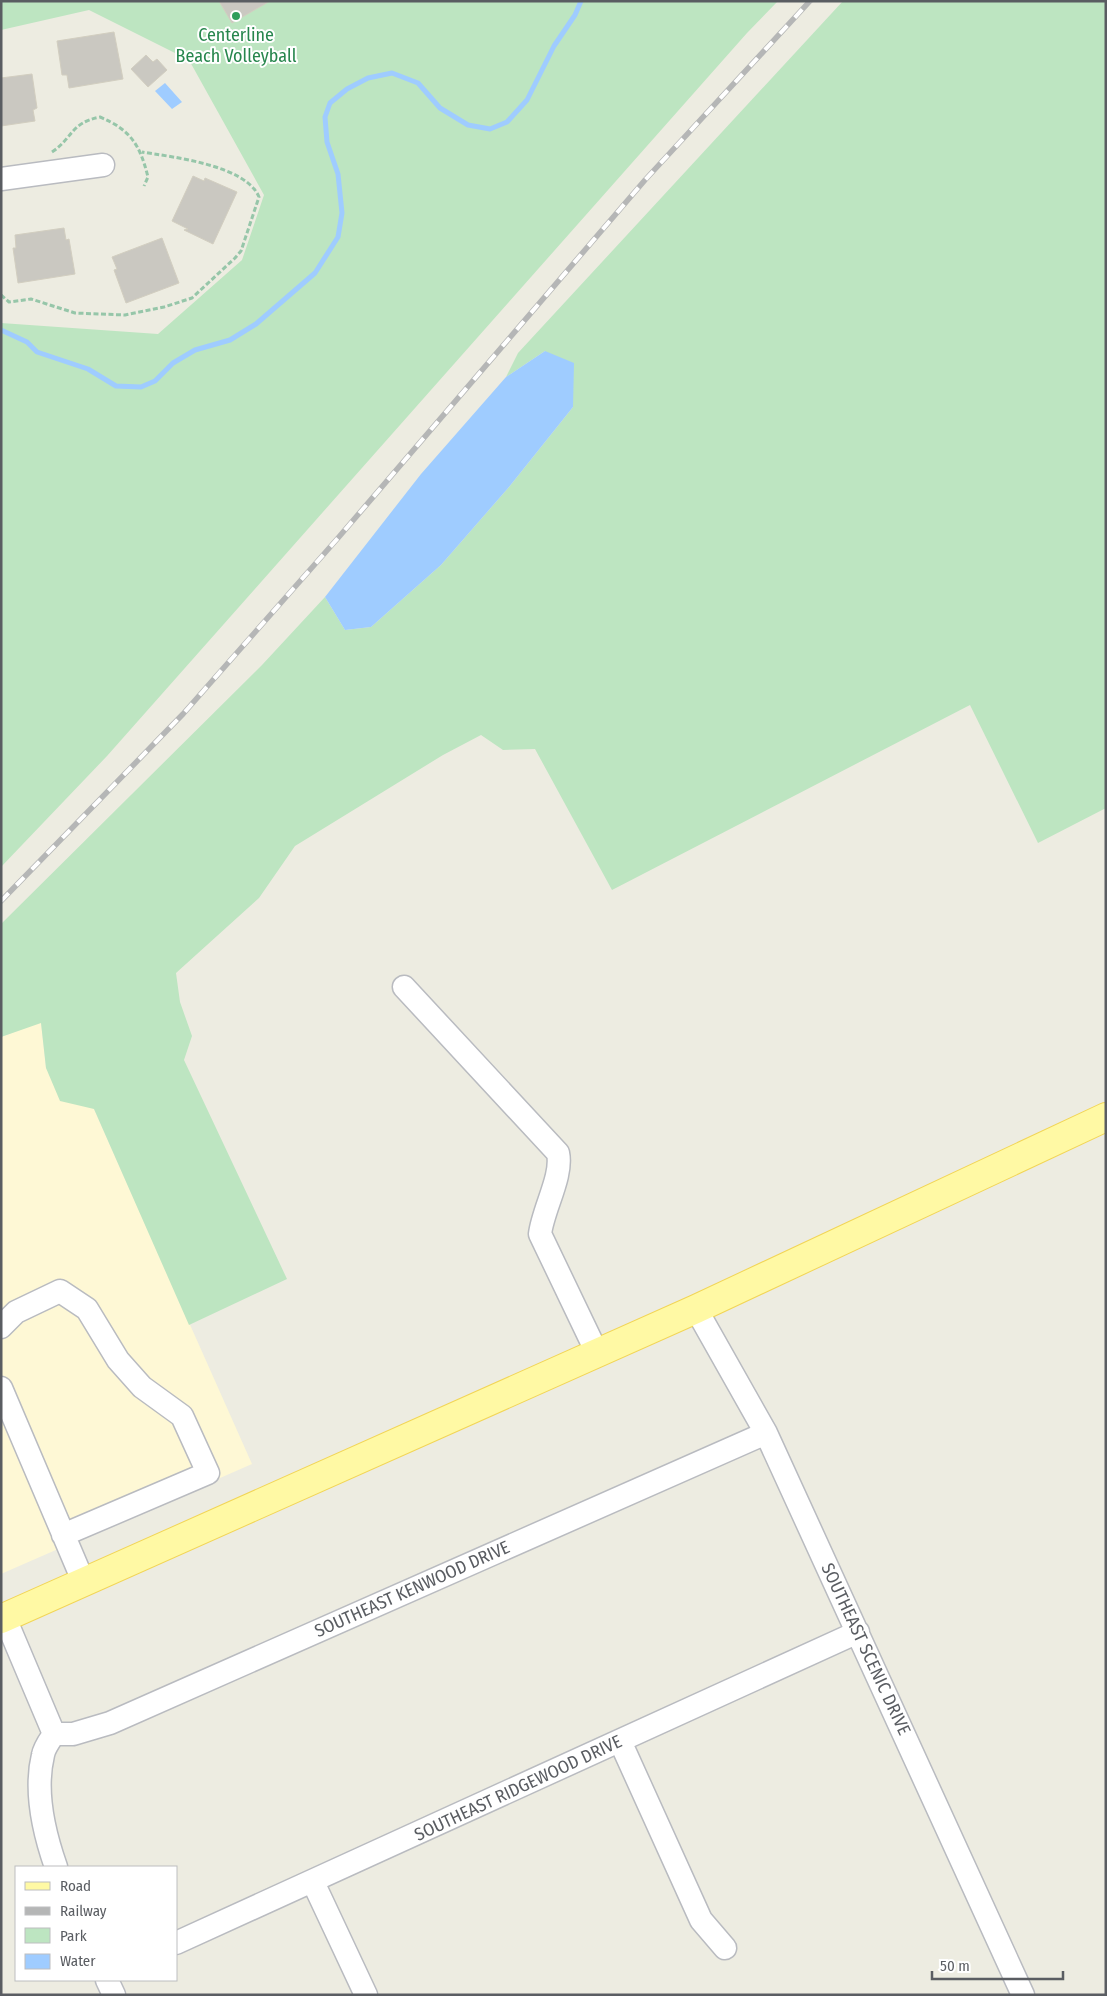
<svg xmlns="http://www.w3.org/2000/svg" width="1107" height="1996" font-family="'Fira Sans Condensed',sans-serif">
<rect width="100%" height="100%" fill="#edece1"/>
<path fill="#fef8d5" d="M41,1022L46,1068L94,1109L252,1464L1,1574V1037Z"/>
<path fill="#bde5c1" d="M1,1H778L747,33L107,756L1,867V323L158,334L242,260L264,195L189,60L89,10L1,30Z
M843,1H1106V808L1038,843L970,705L612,890L535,749L503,750L481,735L443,755L295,846L259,898L176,973L180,1002L192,1036L184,1060L287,1279L189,1325L94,1109L60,1101L46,1068L41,1023L1,1037V924L262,665L325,597L345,630L371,627L441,565L509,487L573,407L545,351L506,377L518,353Z"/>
<path fill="#9fccff" d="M165,83L182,102L172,109L155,91Z
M545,351L574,363L573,407L509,487L441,565L371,627L345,630L325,597L421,474L506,377Z"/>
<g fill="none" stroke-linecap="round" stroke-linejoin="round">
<path stroke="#9fccff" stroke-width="5" d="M1,330L27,342L37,352L88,369L116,386L141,387L155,381L173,363L195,350L230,340L256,324L315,273L338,237L342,213L338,174L327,142L325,117L330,103L347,89L368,78L392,73L418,83L440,108L468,125L490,129L507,122L527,100L554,46L575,15L581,1"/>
</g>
<path fill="#cac8c1" stroke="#d2cec0" d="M219,1H270L232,23Z
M114,32L123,79L69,88L67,75H62L57,41Z
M146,55L153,62L157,59L167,70L148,87L131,69Z
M32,74L37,108L33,110L35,121L1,126V78Z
M193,176L204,181L205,178L237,192L213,244L184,230L188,229L172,221Z
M64,228L66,240L69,239L75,274L18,283L13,248H16L15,235Z
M162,238L179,283L126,303L114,270L117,269L112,257Z"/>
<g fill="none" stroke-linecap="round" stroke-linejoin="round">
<g stroke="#b9bbc0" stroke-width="25">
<path id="minor" d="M1,179L103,165
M404,987L558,1153C563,1176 543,1209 540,1234L597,1353
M696,1309L766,1433L1023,1995
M1,1327L16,1312L60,1291L87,1309L118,1360L142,1387L182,1416L208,1473L63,1535
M1,1388L84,1583
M5,1618L54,1734C50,1740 44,1748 43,1755C34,1792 44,1833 56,1867
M54,1734H73L110,1723L766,1433
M620,1741L701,1920L725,1948
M313,1882L366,1995
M176,1943L858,1632
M107,1980L114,1995"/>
</g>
<g stroke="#f2d556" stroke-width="30">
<path id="major" d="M1,1619L696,1309L1106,1117"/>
</g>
<path stroke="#96c6a9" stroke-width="3" stroke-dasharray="5 2.5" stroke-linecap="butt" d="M52,152C73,138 70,123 100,117C131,130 140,145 148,177L144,186
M1,295L9,302L31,299L75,313L125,315L164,307L192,298L235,258L241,251L259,197C246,165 172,157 142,152"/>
<use href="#minor" stroke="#fff" stroke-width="22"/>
<use href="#major" stroke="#fff9a4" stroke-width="28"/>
<g stroke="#b5b6b6" stroke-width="5.5">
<path id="rail" d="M1,901L183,714L338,538L645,180L810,1"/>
</g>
<use href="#rail" stroke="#fff" stroke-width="4" stroke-dasharray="11" stroke-linecap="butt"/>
</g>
<circle fill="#2e9e5b" stroke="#fff" stroke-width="2" cx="236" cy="16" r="5"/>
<g text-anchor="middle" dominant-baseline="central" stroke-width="4" stroke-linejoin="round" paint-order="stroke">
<g font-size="18" fill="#27864d" stroke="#fff">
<text x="236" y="35">Centerline<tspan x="236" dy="21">Beach Volleyball</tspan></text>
</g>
<g font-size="18" fill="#5a5d62" stroke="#fff">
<text transform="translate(412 1589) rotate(-24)">SOUTHEAST KENWOOD DRIVE</text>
<text transform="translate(866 1649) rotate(65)">SOUTHEAST SCENIC DRIVE</text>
<text transform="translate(518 1788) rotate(-25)">SOUTHEAST RIDGEWOOD DRIVE</text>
</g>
</g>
<rect width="1107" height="1996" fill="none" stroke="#5a5d62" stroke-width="5"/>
<rect x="15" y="1866" width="162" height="115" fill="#ffffff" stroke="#bdbec0"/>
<rect x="25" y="1882" width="25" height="8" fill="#fff9a4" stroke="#bdbec0"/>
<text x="60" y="1891" font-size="15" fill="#5a5d62">Road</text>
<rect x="25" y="1907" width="25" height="8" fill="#b5b6b6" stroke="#bdbec0"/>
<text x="60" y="1916" font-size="15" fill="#5a5d62">Railway</text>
<rect x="25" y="1928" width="25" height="15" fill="#bde5c1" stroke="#bdbec0"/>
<text x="60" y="1941" font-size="15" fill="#5a5d62">Park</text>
<rect x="25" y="1954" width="25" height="15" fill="#9fccff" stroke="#bdbec0"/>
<text x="60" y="1966" font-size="15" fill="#5a5d62">Water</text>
<path d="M932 1971v8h131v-8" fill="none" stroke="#5a5d62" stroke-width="2.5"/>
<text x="940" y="1971" font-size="15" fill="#5a5d62" stroke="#ffffff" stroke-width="4" paint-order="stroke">50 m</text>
</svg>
